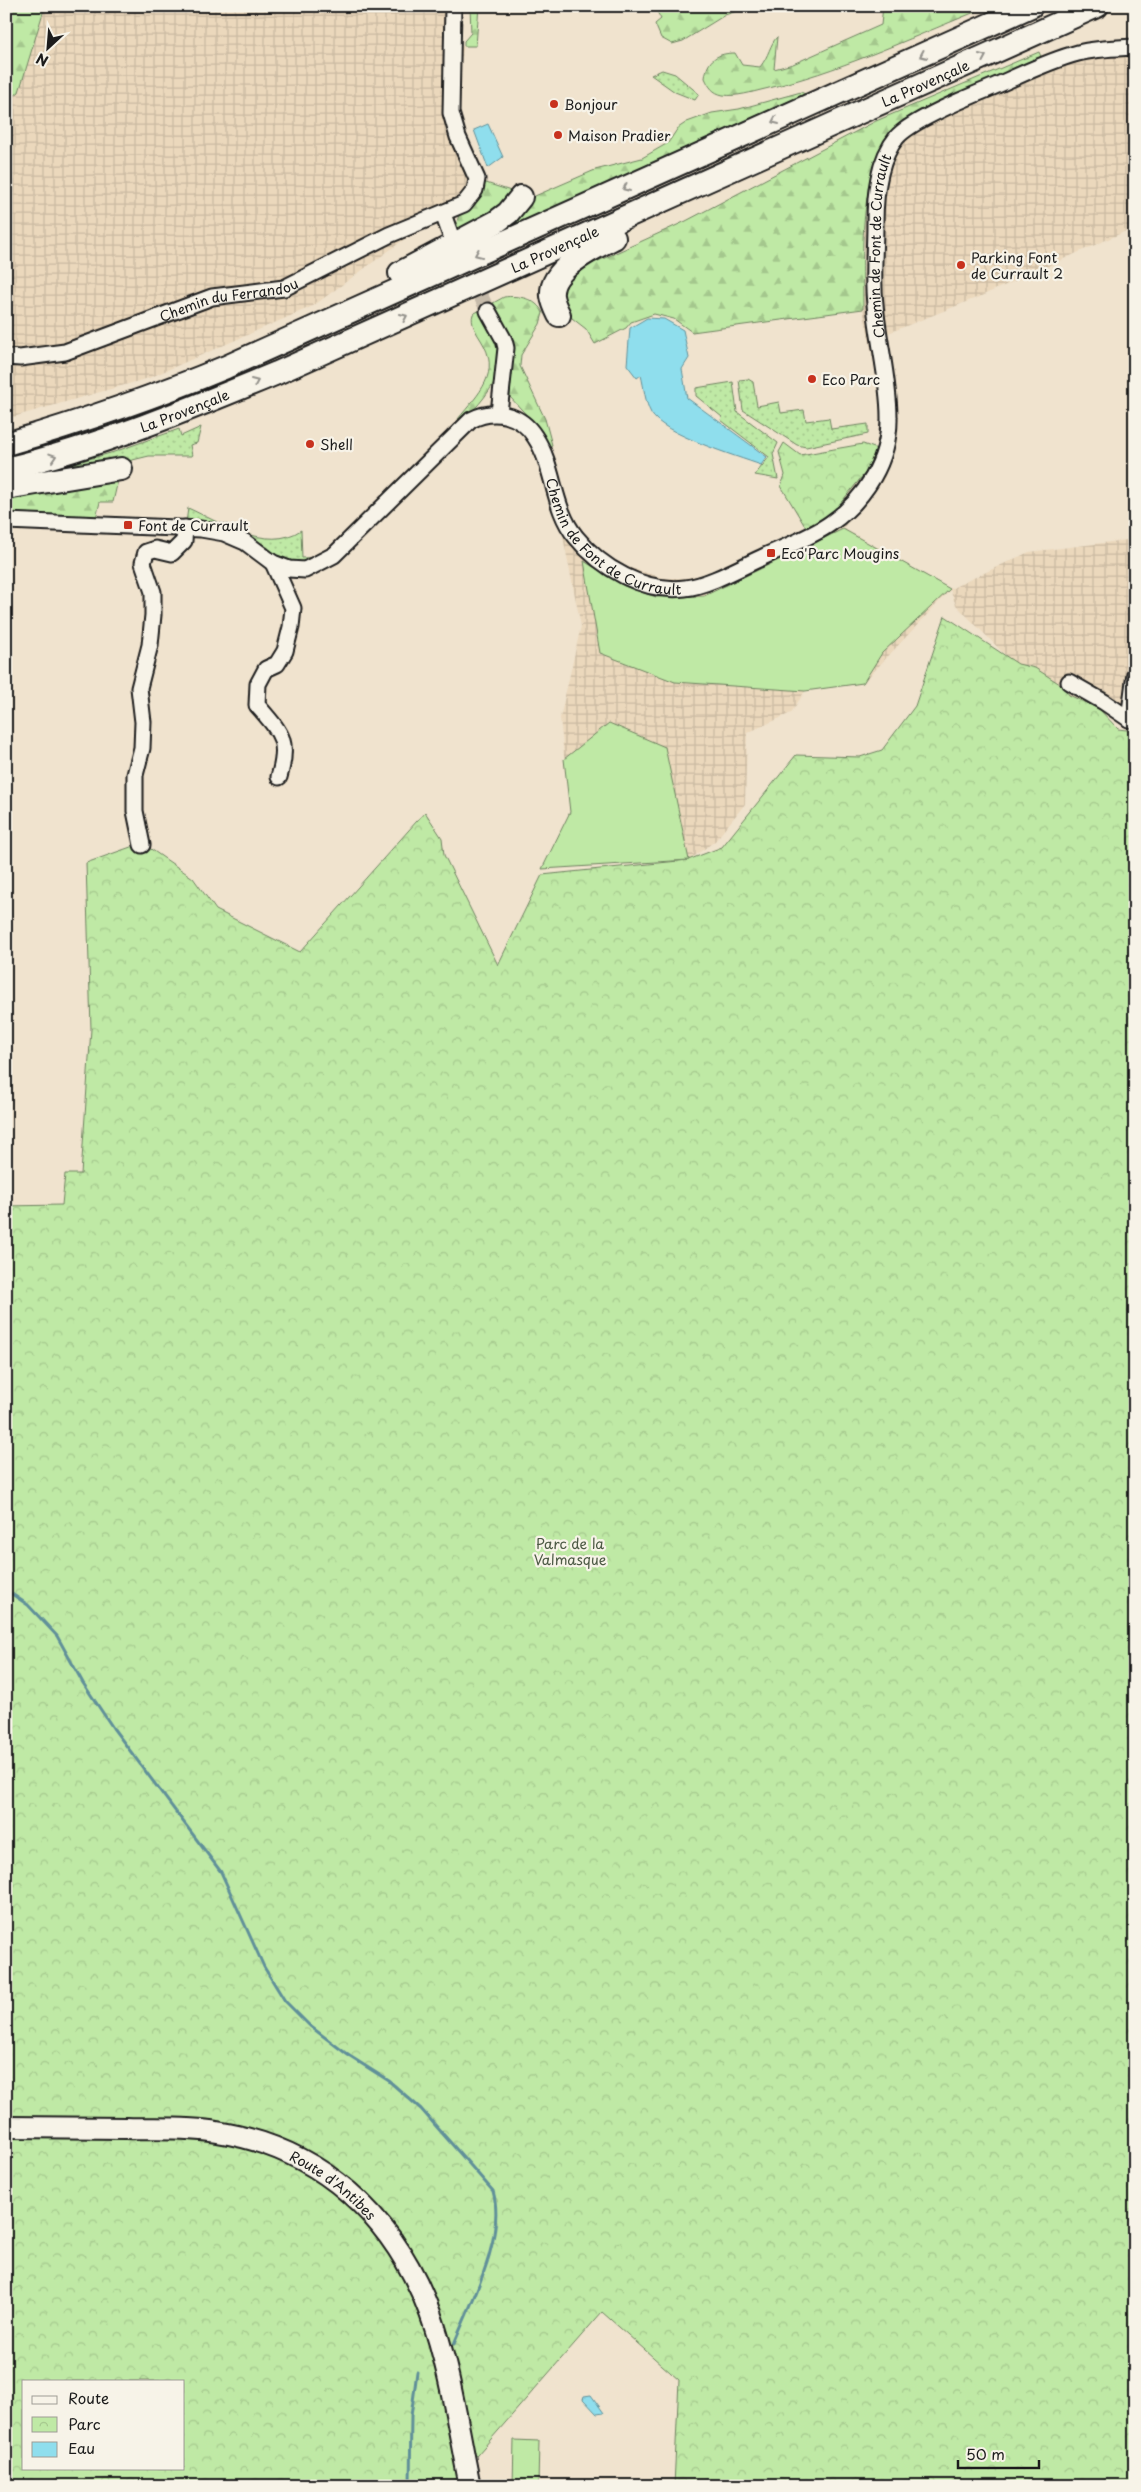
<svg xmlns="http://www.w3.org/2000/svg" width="1141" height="2492" font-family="'Playpen Sans',sans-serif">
<defs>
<pattern id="industrial-grid" width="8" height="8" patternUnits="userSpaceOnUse" patternTransform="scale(1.25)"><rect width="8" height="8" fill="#ebd8bc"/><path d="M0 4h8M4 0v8" fill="none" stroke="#c9b9a1"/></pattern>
<pattern id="grass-dots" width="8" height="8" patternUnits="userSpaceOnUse" patternTransform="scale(1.25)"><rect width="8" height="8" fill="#bfe9a5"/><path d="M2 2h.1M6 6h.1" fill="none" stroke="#a4c78d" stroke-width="1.8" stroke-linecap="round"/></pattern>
<pattern id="forest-firs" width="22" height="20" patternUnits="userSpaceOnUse" patternTransform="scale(1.25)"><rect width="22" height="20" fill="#bfe9a5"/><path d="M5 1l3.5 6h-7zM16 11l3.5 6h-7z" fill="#a4c78d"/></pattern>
<pattern id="park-crowns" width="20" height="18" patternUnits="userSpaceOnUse" patternTransform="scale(1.25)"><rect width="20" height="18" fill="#bfe9a5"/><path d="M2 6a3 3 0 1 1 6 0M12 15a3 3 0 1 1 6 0" fill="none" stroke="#a4c78d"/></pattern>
</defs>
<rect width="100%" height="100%" fill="#f0e3ce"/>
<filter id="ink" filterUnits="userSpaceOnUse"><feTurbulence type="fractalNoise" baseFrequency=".02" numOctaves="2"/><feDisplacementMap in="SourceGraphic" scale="10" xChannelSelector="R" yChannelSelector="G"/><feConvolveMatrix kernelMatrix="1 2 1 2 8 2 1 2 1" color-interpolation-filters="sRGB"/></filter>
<g filter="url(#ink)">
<path fill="url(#industrial-grid)" d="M45,6H447V48L464,46L456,87L457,115L483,182L313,306L149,378L6,419V102L19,92Z
M1135,53V227L981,296L886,334L898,420L896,445L883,481L843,528L950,589L1029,552L1135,539V635L1125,713L1097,710L1067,698L1016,666L956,605L950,590L863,683L805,691L791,713L747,733L745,804L715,841L689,860L542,869L570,812L560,718L581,626L563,537L583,534L598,549L618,564L663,578H685L708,574L826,521L865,473L877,449L881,421L878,383L863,309L864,227L875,164L889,135L903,120L1042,59Z"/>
<path fill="url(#grass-dots)" stroke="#6e8260" d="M662,70L675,74L699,94L695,100L675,92L651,75Z
M748,379L753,382L757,406L779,402L781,413L804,410L806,421L829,418L831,429L868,424V434L806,447L797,445L743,410L739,380Z
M733,382L737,412L778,443L773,454L778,479L755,475L769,457L721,420L722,417L696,396V388Z
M201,427L197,443L190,445L192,456H149L108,466L24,477L114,452L179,429L181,436Z
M188,508C219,522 268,553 301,530L302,558L320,557L297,567L186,523Z"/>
<path fill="url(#forest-firs)" stroke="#6e8260" d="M6,6H45L19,92L6,102Z
M470,6H479L476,46H464V41L471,33Z
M654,6H751L725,15L683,41L672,44L661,38L655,24L661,19Z
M883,6H972L975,12C906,40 837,72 765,89C752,92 737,97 723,95C713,93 709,87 705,78C707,59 718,53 735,53L742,65L760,67C769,56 770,44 777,37L774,69L793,64L881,25Z
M1039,52L1042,59L903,120C856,168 863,247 863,309L692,332L674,319L654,314L631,322L626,328L595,344L586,329L563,311L559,285L574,272L686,221L876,121Z
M801,92L805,94L501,231L528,199L595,170L642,158L668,143L678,128L687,122L712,113L739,109Z
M483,182L517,193L460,236C449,216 471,198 483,182Z
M504,297C518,295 536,298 543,313L540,324L521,355L520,366L545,419L552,445L548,447L544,434L510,397L511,363L483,314C488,326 496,338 499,351C507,376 478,406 462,422L458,419C479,393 502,373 481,340C476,332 470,323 473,314Z
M119,476L113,502H100L96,518L6,517V494Z"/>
<path fill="url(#park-crowns)" stroke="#6e8260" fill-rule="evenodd" d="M784,443L800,455L863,444L877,449L865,473L826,521L806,528L781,486L785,475L779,452Z
M945,616L1018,664L1035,668L1063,686L1069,695L1099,709L1118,729L1135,731V2486H674L679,2380L602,2312L450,2486H6V1206L62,1205L65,1174H81L91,1029L86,863L142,843L193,878L216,910L300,952L425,812L442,838L444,855L498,965L542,875L688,860L722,847L796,755L860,757L882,750L915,706ZM24,2381H184V2468H24Z"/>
<path fill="#bfe9a5" stroke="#6e8260" d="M843,529L950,589L882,653L863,683L805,691L675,682L600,653L584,561L624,586L656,597L704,596Z
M609,723L665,747L689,860L542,869L570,812L564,759Z
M514,2440L539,2441L538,2486H513Z"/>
<path fill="#8fdeed" stroke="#619099" d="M488,124L503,157L488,168L474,130Z
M647,318L664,319L683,330L689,358L682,369L687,398L767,457L761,465C736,456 662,434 651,413C645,402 644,387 641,375L637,378L627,365L630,328Z
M591,2395L604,2413L597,2414L583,2399L584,2396Z"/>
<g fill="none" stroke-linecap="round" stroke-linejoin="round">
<path stroke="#619099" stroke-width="3" d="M6,1590L28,1605L57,1636L83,1683L113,1728L221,1872L264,1967L285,2001L310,2026L348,2055L389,2081L421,2109L493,2191C506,2237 472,2300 454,2344
M410,2486L411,2416L417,2372"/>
<path stroke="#c6bbaa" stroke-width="15" stroke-dasharray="15 8" stroke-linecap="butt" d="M460,253L488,311"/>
<g stroke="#1c1c1c" stroke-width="19">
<g id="minor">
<path d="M443,214L451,236"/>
<path d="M488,311L504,340L506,348L499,413"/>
<path id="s1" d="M6,357L20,358L65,352L212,297L284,288L389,235L464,204L475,190L477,179L458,137L451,113L453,6"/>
<path id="s2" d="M6,521L201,529L224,533L245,542L273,563L289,569L305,570L334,555L471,420C494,408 521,414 535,437C555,467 552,508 576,537C601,568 644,593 685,588C708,586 743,566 765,556C786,546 812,537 831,523C865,499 890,460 889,417C889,380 878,341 875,304C872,278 875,250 875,224C875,195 878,160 897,137C912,120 966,98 988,89C1017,77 1047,61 1078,53C1097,48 1116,48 1135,47"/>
<path d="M273,563L293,608L291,627L285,651L277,664L266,669L258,684L257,705C281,733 290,740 279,777"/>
<path d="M1135,674L1129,719L1135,720"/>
<path d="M1069,682L1104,702L1129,719"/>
<path d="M142,845L135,811V775L142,748L143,722L139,688L150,645L153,615V592L143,563L146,552L155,549L172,553L184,541L185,528"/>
</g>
</g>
<g stroke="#1c1c1c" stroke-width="24">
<g id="major">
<path id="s3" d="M6,2127C46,2127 87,2128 127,2128C157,2129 188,2127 217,2132C320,2148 394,2216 430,2313C450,2368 458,2429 470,2486"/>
</g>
</g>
<g stroke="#1c1c1c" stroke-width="26">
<g id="highway">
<path d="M400,273L496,222L508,213L521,197"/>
<path d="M559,315C556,309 553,303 552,296C549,269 594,248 614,238"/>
<path d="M6,444C81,422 154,397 226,367L1031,6"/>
<path id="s4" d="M6,469C100,446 188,410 277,373L1097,6"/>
<path d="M6,488L121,469"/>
</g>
</g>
<use href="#minor" stroke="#f7f3e8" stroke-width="15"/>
<use href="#major" stroke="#f7f3e8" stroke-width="20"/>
<use href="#highway" stroke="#f7f3e8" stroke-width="22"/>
</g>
<defs><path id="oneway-chevron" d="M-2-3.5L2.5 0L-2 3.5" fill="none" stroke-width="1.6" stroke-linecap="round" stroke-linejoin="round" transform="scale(1.25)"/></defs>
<g stroke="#94928c">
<use href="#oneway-chevron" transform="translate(923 55) rotate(156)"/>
<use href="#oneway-chevron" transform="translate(983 57) rotate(-24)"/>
<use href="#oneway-chevron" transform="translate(775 121) rotate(156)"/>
<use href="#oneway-chevron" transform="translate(626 188) rotate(156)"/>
<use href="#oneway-chevron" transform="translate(478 254) rotate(156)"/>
<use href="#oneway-chevron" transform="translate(404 317) rotate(-24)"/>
<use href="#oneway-chevron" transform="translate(255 382) rotate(-23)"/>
<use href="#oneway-chevron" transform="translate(53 457) rotate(-18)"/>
</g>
</g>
<g fill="#c8321e" stroke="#f7f3e8" stroke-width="2">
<circle cx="554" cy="104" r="5"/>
<circle cx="558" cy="135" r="5"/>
<circle cx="961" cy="265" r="5"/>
<circle cx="812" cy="379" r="5"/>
<circle cx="310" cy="444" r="5"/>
<rect x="123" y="520" width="10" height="10" rx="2.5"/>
<rect x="766" y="548" width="10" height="10" rx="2.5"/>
</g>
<g text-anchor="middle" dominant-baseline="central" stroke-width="4.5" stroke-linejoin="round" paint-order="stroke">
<g font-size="14" fill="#1c1c1c" stroke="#f7f3e8">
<text stroke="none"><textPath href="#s4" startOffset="998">La Provençale</textPath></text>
<text stroke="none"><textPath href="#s2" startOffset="1300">Chemin de Font de Currault</textPath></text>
<text stroke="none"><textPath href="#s4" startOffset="592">La Provençale</textPath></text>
<text stroke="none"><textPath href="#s1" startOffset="232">Chemin du Ferrandou</textPath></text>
<text stroke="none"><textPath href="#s4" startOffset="188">La Provençale</textPath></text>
<text stroke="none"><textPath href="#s2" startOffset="745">Chemin de Font de Currault</textPath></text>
<text stroke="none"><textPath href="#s3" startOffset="341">Route d'Antibes</textPath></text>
</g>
<g font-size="14" fill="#1c1c1c" stroke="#f7f3e8" text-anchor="start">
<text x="564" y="104">Bonjour</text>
<text x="568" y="135">Maison Pradier</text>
<text x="971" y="257">Parking Font<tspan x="971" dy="16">de Currault 2</tspan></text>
<text x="822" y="379">Eco Parc</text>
<text x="320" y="444">Shell</text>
<text x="138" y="525">Font de Currault</text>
<text x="781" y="553">Eco'Parc Mougins</text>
</g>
<g font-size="14" fill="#4d5a45" stroke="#f7f3e8">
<text x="570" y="1543">Parc de la<tspan x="570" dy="16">Valmasque</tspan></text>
</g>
</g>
<rect width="1141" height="2492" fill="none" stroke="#f7f3e8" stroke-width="25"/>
<rect x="12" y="12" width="1116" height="2467" fill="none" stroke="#1c1c1c" stroke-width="2" filter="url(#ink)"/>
<rect x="22" y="2380" width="162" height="90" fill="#f7f3e8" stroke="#9f9d96"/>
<rect x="32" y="2396" width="25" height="8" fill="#f7f3e8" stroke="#9f9d96"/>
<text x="68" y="2404" font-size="15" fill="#1c1c1c">Route</text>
<rect x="32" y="2417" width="25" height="15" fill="url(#park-crowns)" stroke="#9f9d96"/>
<text x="68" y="2430" font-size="15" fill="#1c1c1c">Parc</text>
<rect x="32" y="2442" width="25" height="15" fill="#8fdeed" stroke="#9f9d96"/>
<text x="68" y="2454" font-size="15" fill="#1c1c1c">Eau</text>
<g transform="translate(48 48) rotate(206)" stroke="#f7f3e8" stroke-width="4" paint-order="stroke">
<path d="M0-4L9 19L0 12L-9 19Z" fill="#1c1c1c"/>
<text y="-8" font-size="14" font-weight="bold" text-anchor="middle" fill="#1c1c1c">N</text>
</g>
<path d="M958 2460v8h81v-8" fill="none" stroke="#1c1c1c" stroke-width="2.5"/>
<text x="966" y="2460" font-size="15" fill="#1c1c1c" stroke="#f7f3e8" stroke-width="4" paint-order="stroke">50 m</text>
</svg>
